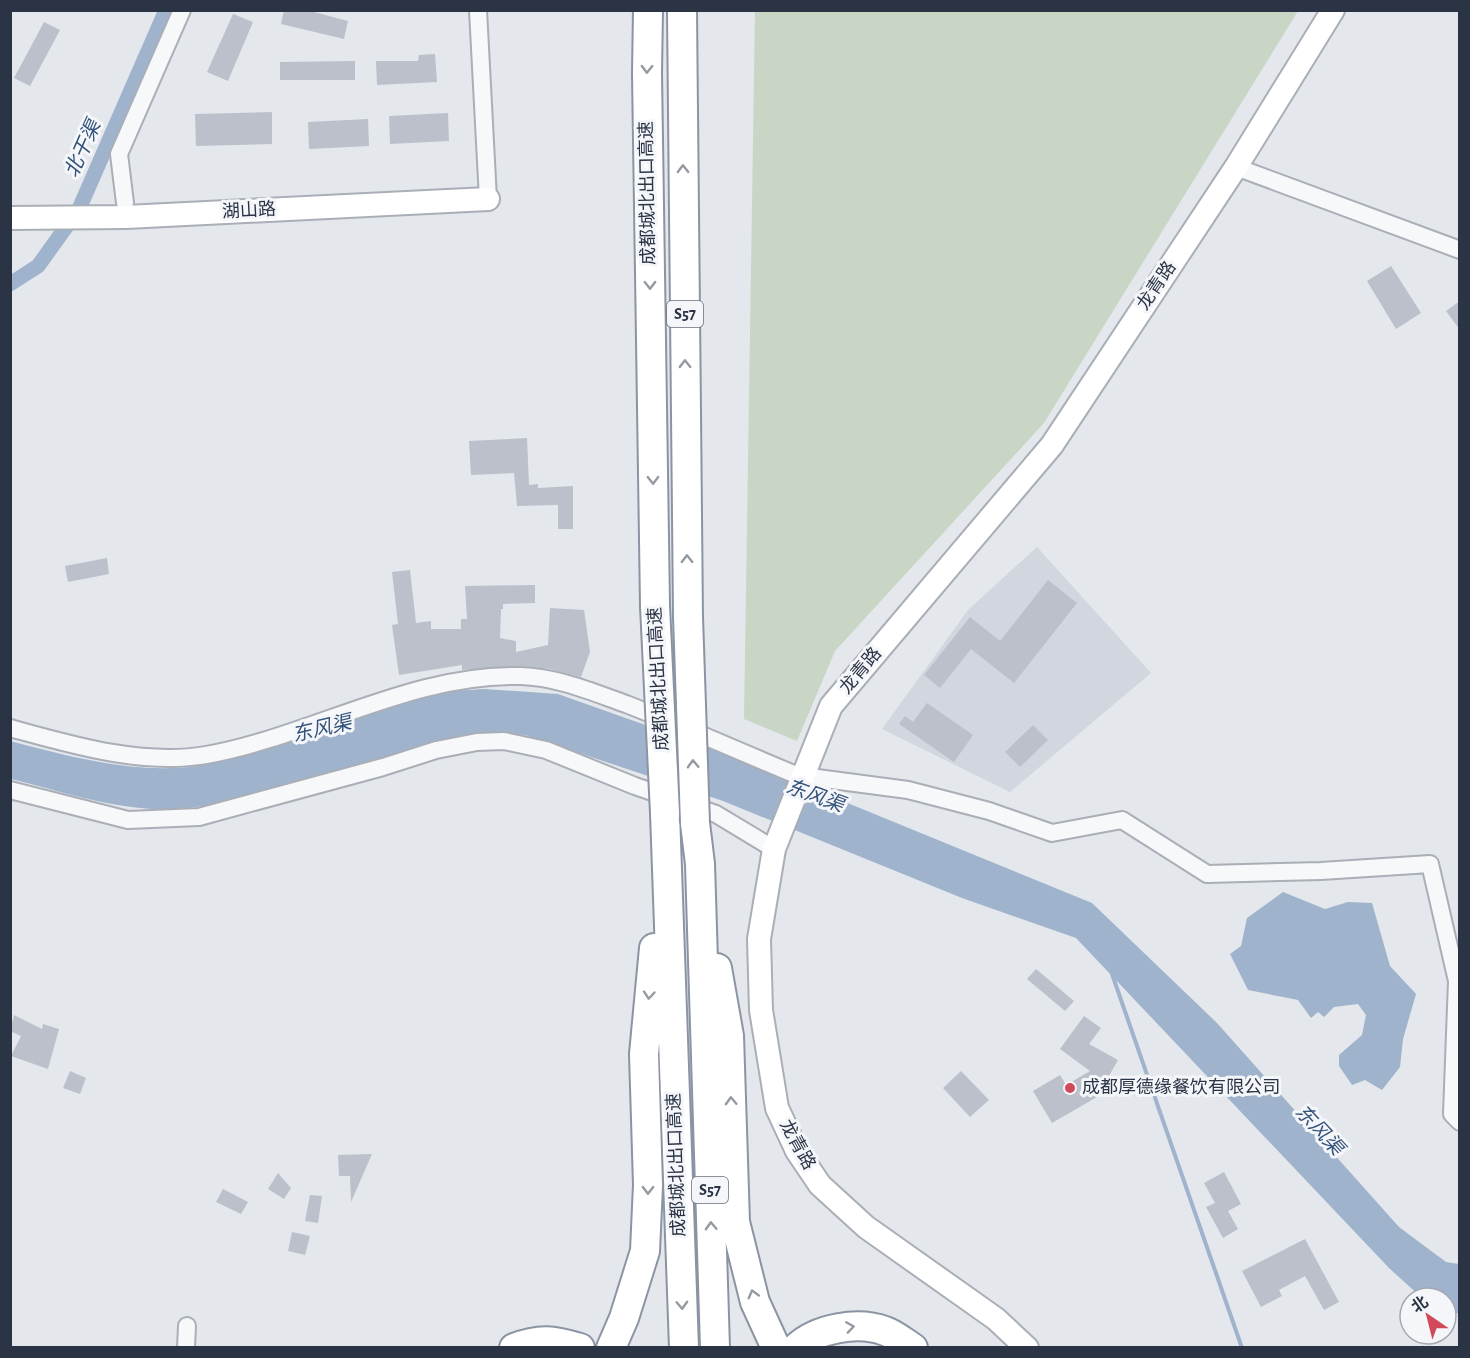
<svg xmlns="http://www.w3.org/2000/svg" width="1470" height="1358" font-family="'Alegreya Sans','Noto Sans SC',sans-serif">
<rect width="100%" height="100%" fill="#e4e7ec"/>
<path fill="#d2d6de" d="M1037,547L1151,673L1010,792L882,729L968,610Z"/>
<path fill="#c9d6c5" d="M755,11H1298L1044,423L835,651L797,741L744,719Z"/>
<path fill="#9fb4cc" d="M484,689L558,694L730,755L1092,903L1217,1023L1399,1227L1446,1262L1459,1264V1314L1446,1309V1298H1422L1389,1268L1076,938L962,898L723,801L525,735C471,732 430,745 379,760C317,778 253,800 189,808C129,815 68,793 11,779L10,741C72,757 139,776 203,765C286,751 362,711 443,693C456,690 470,690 484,689Z
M1283,892L1325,909L1348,902L1372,903L1390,966L1416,994L1403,1039L1400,1067L1382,1090L1365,1080L1352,1085L1339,1066V1055L1362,1035L1366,1015L1358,1004L1334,1007L1324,1017L1318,1012L1311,1018L1298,1000L1248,990L1230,954L1241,946L1247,918Z"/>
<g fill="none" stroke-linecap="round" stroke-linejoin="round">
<path stroke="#9fb4cc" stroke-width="4" d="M1112,974L1242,1348"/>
<path stroke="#9fb4cc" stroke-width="15" d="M10,284L38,266L79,209L166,10"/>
</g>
<path fill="#bbc0ca" d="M284,10H306L348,21L344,39L281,24Z
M233,14L253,22L228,81L207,72Z
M44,22L60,30L30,86L14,78Z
M435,54L437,82L377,85L376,61H418L419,55Z
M355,61V80H280V62Z
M272,112V144L196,146L195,114Z
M448,113L449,141L390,144L389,116Z
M368,119L369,146L309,149L308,122Z
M1391,266L1421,313L1396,329L1367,281Z
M1460,301V330L1446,311Z
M527,438L529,485L538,484V488L573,486V529H558V505L517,506L514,473L471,475L469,441Z
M107,558L109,574L68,582L65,566Z
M410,570L416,623L431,621V629H461V619H467L465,586L535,585V603L503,604V609H501L500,638L516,641V652L548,645L550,608L584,610L590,652L581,677L550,669L521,666L462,670V665L399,675L392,625L398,624L392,572Z
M1048,580L1077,603L1014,683L971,649L940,688L924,675L970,617L1000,641Z
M927,703L973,735L954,762L899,724L905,716L913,722Z
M1033,725L1048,740L1020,767L1005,752Z
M1036,969L1074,1001L1065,1011L1027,979Z
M14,1015L42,1029L43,1024L59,1029L48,1069L11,1056L21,1036L10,1031Z
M1084,1016L1101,1028L1089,1044L1118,1060L1097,1097L1052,1123L1033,1091L1060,1075L1066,1085L1090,1071L1060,1049Z
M70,1071L86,1078L80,1094L63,1088Z
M961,1071L989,1100L970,1117L943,1088Z
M372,1154L351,1202L350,1176H339L338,1155Z
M1224,1172L1241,1204L1228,1211L1238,1229L1223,1238L1206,1207L1215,1203L1204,1183Z
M278,1173L291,1188L284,1199L268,1189Z
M223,1189L248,1202L241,1214L216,1202Z
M310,1195L322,1196L318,1223L305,1221Z
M292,1232L310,1236L305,1255L288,1251Z
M1305,1239L1339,1302L1324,1310L1305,1276L1279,1290L1282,1296L1261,1307L1242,1271Z"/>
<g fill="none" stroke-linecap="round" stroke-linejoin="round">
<g stroke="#a9aeb7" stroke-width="20">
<path id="street" d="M478,10L488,199
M1236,167L1460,250
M125,203L119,154L182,10
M10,728C72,745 142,766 206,755C312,736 412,673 521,676C557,677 592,692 626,704C685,727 743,753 801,777
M802,776L908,790L989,811L1052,833L1122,820L1207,874L1321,871L1430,864L1457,981L1452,1114L1460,1122
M10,790L128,820L199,817L383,767L436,750L477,742L504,741L546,750L635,786L716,814L774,849
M186,1348L187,1326"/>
</g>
<g stroke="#a9aeb7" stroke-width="26">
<path id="secondary" d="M10,218L126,217L488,199
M1027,1348L996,1319L866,1227L820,1185L797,1151L777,1108L761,1010L759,939L774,849L831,706L1052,445L1236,167L1333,10"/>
</g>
<g stroke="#8b94a3" stroke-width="32">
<path id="highway" d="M648,10L647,73L655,606
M682,10L688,617
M665,813L684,1348
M695,823L700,864L715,1348
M717,968L729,1036L735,1222L755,1302L776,1348
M514,1348C540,1338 553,1340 580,1348
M611,1348L624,1318L645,1251L648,1185L644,1054L654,948
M796,1348C817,1328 858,1321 885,1331C894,1334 904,1342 913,1348"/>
</g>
<use href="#street" stroke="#f7f8fa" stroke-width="16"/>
<use href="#secondary" stroke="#fff" stroke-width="22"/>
<use href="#highway" stroke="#fff" stroke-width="28"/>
<g stroke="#8b94a3" stroke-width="32" stroke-linecap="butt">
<path id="highway-bridge" d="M655,606L665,813
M688,617L695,823"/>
</g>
<use href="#highway-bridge" stroke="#fff" stroke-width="28"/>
</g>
<defs><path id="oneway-chevron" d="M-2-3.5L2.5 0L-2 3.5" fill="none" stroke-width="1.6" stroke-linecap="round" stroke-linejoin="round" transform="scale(1.5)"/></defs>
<g stroke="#959aa2">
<use href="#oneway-chevron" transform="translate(647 69) rotate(91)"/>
<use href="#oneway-chevron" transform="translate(683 169) rotate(-91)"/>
<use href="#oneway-chevron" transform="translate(650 285) rotate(89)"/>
<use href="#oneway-chevron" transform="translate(685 364) rotate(-91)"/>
<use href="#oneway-chevron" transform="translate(653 480) rotate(89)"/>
<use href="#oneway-chevron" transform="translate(687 559) rotate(-91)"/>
<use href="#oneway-chevron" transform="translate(693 764) rotate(-92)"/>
<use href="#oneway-chevron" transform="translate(649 995) rotate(95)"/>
<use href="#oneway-chevron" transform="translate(731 1101) rotate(-92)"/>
<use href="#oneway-chevron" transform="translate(648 1190) rotate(91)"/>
<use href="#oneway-chevron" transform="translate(711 1226) rotate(-92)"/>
<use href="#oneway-chevron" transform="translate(753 1294) rotate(-105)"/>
<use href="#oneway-chevron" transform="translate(682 1305) rotate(88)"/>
<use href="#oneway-chevron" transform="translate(850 1327) rotate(-8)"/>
</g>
<circle fill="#d1495b" stroke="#f4f6f9" stroke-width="2" cx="1070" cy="1088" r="6"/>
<g text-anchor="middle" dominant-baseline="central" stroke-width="6" stroke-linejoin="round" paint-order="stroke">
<g fill="#f4f6f9" stroke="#676e7b" stroke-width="1.5">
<rect x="667" y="301" width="36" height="26" rx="4.5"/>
<rect x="692" y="1177" width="36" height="26" rx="4.5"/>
</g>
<g font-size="16" font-weight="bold" fill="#2b3445">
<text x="685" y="314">S57</text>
<text x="710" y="1190">S57</text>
</g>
<g font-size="18" fill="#2b3445" stroke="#f4f6f9">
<text transform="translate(648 193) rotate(-91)">成都城北出口高速</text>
<text transform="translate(249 211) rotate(-3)">湖山路</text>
<text transform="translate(1157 286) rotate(-56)">龙青路</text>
<text transform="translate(861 671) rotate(-50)">龙青路</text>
<text transform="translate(659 679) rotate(-93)">成都城北出口高速</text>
<text transform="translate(797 1145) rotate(61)">龙青路</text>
<text transform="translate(677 1165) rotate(-92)">成都城北出口高速</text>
</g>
<g font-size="18" fill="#2b3445" stroke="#f4f6f9" text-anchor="start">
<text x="1082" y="1088">成都厚德缘餐饮有限公司</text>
</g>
<g font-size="20" font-style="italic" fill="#34527a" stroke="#f4f6f9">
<text transform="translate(83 149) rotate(-66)">北干渠</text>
<text transform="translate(322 729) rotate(-13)">东风渠</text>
<text transform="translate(815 796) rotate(20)">东风渠</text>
<text transform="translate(1319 1130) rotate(47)">东风渠</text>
</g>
</g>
<rect width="1470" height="1358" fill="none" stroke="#2b3445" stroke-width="24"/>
<g transform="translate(1428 1316) rotate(325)"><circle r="28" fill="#f4f6f9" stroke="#a4a8b1" stroke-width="1.5"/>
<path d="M0-4.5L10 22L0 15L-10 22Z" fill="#d1495b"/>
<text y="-9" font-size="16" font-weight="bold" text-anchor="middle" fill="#2b3445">北</text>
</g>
</svg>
